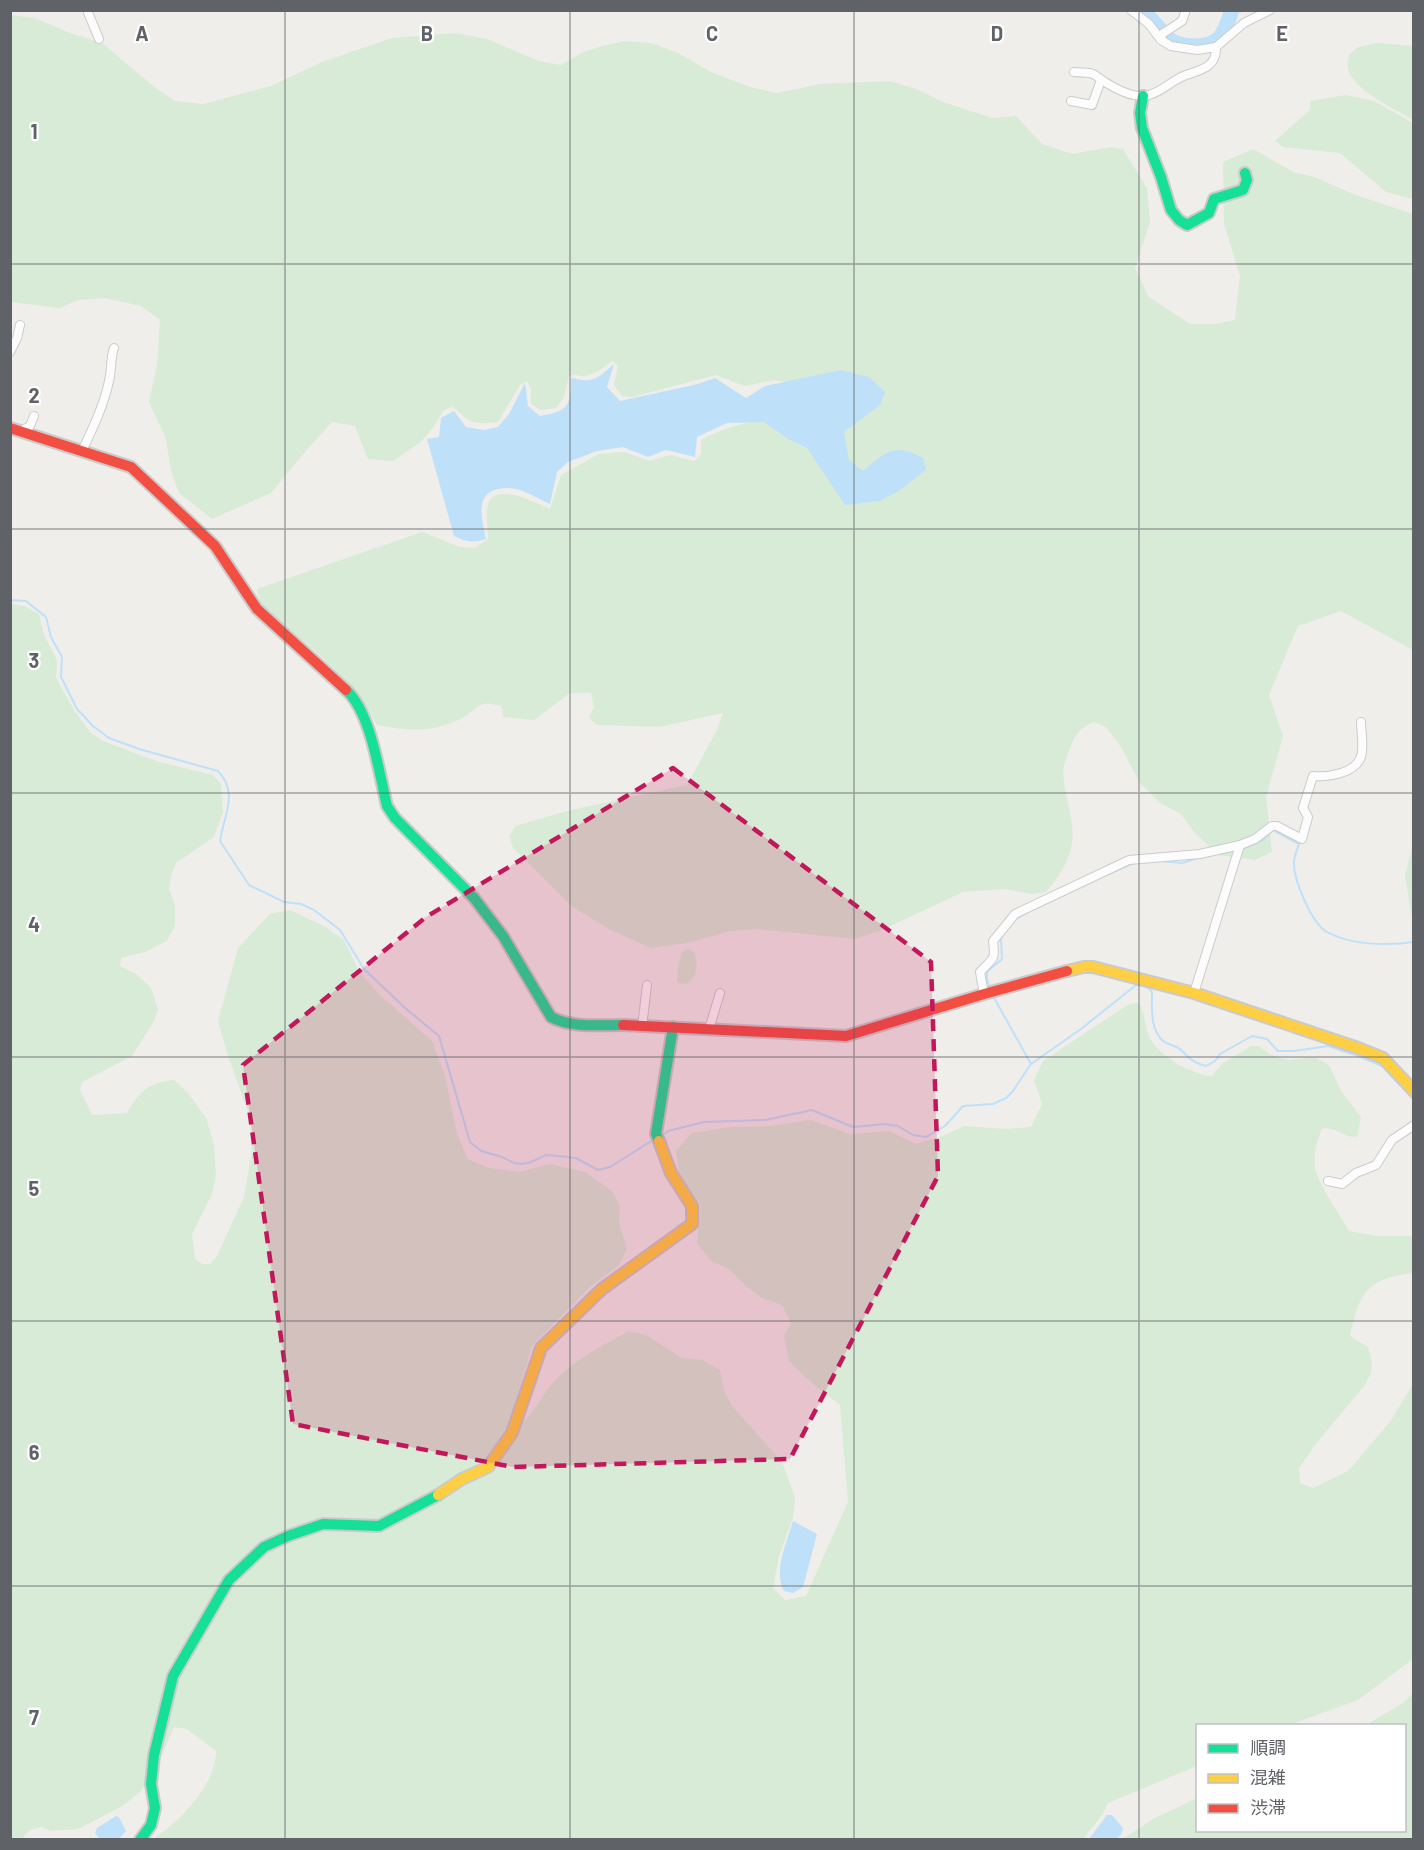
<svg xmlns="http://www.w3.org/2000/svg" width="1424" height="1850" font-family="Barlow,'Noto Sans JP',sans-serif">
<rect width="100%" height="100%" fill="#efeeea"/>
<path fill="#d8ebd6" d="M10,15L35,18L70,33L102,43L153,86L175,101L203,104L271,86L322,62L392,38L455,33L487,39L539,61L561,65L583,52L606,45L625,41L651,43L678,53L711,72L750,87L777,93L820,84L890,81L916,89L943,102L992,118L1016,116L1042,144L1072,154L1111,147L1123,149L1147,188L1150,222L1135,268L1149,297L1190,324H1215L1235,320L1240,276L1224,224L1223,162L1253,149L1295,173L1312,176L1353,194L1413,214V650L1341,611L1298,626L1269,695L1283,736L1266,797L1272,852L1255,860L1218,855L1195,833L1181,814L1160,803L1140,783L1121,747L1106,727L1094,722C1081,727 1075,734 1070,748C1068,753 1066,759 1064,765C1060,788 1076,818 1072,843C1069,862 1058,878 1046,892L1031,894L1005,889L963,892L884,929L855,939L758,929L730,931L687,943L651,948L609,929L573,907L513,848L509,837L515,826L571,810L687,785L717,730L723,713L660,727L597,725L589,718L594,707L591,693H570L534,720L503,717L502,706C480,701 484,703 468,714C461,720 447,725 438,727C417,732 397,729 377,725C351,675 302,641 261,605L257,589L422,532L460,547L475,548L488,539C488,529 486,519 487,509C491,479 535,502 550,509L561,475L599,454L624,452L650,461L670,455L694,461L701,454V440C730,424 764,419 796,412L806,386L775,380L744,386L716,375L632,397L622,396L614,385L618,366L612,361C604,367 595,375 584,376C578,376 575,374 569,376L564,397L556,408L541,410L531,404V389L527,381L520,385L498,422C473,425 470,423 452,406L443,411L434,426L421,442L393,461L368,459L355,426L332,422L303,454L271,493L212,519L179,493L171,471L166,439L149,402L157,365L160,320L141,306L105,298L78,300L60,308L11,302Z
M1377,43L1413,46V120C1395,109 1354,91 1348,69C1347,65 1349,59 1349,55L1358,47Z
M1346,95L1374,101L1413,123V199L1386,192L1340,153L1283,147L1275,141L1310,110V101Z
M11,604L24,606L39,614L44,635L57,660L56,678L74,710L90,732L103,741L159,762L213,775L221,784L223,812L214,837L176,863L171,876L169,889L175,906V925L167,941L145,952L121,958L120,966L136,974L151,988L158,1009L154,1021L132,1056L82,1082L80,1090L92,1115L127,1113C140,1091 147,1083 174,1080L188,1093L206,1118L214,1145L216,1175L212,1194L192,1234L195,1259L202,1264H210L217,1256L244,1197L252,1151L250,1117L227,1053L218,1021L238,948L270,914L290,910L324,926L344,940L359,971L380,995L432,1041L445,1076L457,1134L468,1159L489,1168L520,1172L550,1164L585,1172L612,1191L620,1206L619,1223L627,1249L619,1265L591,1286L532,1346L513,1410L520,1424C534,1414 541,1397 552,1384C572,1360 603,1346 629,1331L646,1335L682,1358L702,1360L720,1370L724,1391L732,1406L782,1462L795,1497L793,1518L779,1556L773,1588L785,1600L806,1596L848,1502L840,1405L813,1384L789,1361L784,1336L791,1323L782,1305L762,1298L746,1286L728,1268L711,1261L697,1243L700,1204L680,1177L676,1151L692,1133L731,1127L770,1126L811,1120L849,1134L889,1131L916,1144L943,1136L964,1126L1007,1129L1031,1127L1042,1104L1034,1080L1043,1061L1129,1004L1138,1003C1146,1013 1144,1022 1148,1034C1155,1054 1191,1075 1212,1076L1223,1063L1251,1046H1259L1271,1055L1289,1060L1314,1057L1329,1065L1341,1091L1361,1117L1357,1137C1344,1138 1335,1126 1322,1129C1317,1140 1313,1155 1315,1167C1317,1182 1341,1217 1349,1231L1377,1236H1413V1273C1366,1279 1360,1292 1350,1336L1368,1347L1372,1362L1371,1373L1365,1385L1318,1441L1299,1468L1300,1483L1313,1488L1348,1471L1390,1422L1413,1384V1659L1358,1700L1289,1725L1198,1726L1197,1766L1108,1803L1102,1815L1083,1839H153C180,1822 216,1784 216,1751L187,1729L174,1727L162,1755L141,1791L121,1807L78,1829L51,1831L41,1827L30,1830L22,1839L11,1840Z
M1413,843V923L1405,876Z
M688,949L694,952C698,964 698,976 687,984L677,983L678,967L682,952Z
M1413,1693V1839H1123L1153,1819L1197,1798L1198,1830H1404V1726L1366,1725L1403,1703Z"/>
<path fill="#bfe0f9" d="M614,364L607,387L620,401L698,384L715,378L746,398L765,386L841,370L869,377L885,392L880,405L844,432L849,460L863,471C885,452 895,442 923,458L926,470L900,490L880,501L845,505L807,448L788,439L764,422L727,423L697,437L695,457L666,450L648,457L623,447L597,451L568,462L557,472L550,504C540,500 530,493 520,490C508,486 487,487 483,501C479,513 484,528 486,539C473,543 466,542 454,536L427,439L439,437L441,418L454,411L466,427L484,430L498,427L509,414L525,383L528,406L540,416C568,411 571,407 571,379L573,378C593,384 599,377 614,364Z
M793,1521L817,1534L803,1587L793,1593L784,1591C773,1571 787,1542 793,1521Z
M1107,1815H1112L1123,1828L1121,1835L1116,1839H1089Z
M116,1816L119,1817L126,1831L119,1839H100L95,1833L97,1828Z"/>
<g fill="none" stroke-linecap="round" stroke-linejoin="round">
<path stroke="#bfe0f9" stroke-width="2" d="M10,600L26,601L46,617L51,637L62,657L61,677L77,709L93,726L109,738L139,749L218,771C239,793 224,815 220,841L249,885L284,902L301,904L314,910L340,930L364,969L404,1007L439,1036L470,1142L481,1151L502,1157L514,1163L522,1164L531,1162L546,1155L559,1156L576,1158L598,1170L610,1167L653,1140
M1245,848L1263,840L1273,830L1299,844C1297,850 1294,857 1294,862C1293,879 1312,924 1327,932C1350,945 1388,946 1414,942
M1160,861L1182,863L1201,857
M1106,875L1134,863
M1007,929L1016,919L1028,912
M990,988C982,968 990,971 1002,959L1001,939L1003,934
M993,996L1031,1064
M661,1136L668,1131L704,1122L765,1120L812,1110L853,1127L884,1124L898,1126L913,1135L926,1137L945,1126L963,1106L993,1104L1006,1098L1013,1091L1031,1064L1081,1029L1136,985L1147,986L1152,992C1152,1009 1150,1029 1163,1041C1168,1045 1175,1045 1180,1049C1189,1058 1193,1063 1206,1066L1215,1061L1220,1054L1252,1036L1267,1039L1278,1051H1294L1328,1046L1358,1056L1382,1066L1414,1100"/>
<path stroke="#bfe0f9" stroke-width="15" d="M1142,10C1153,19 1161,33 1172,41C1179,45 1188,46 1195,46C1222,46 1224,32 1232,10"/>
<g stroke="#cbcccc" stroke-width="10">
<path id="street" d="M87,10L99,39
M1131,10L1149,24L1161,40L1171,46L1197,50L1216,47L1244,23L1270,10
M1161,40L1162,34L1182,21L1186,10
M1074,72C1080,73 1088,72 1093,74C1097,76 1101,80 1105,82C1116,89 1135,99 1149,95C1163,91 1172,80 1186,75C1201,70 1217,67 1216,47
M1071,101L1092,105L1101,80
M10,352L17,338L20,325
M21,431L30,426L34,416
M82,451C93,428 104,405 109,381C112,369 110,359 114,348
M1194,993L1240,845L1255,839L1272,826H1277L1302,839L1308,817L1303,808L1313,776C1323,777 1331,776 1341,773C1369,764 1362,746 1361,722
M984,994L980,972C992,958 996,962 993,941L1015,914L1129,860L1200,854L1240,845
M642,1027L647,985
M709,1029L720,993
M1328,1181L1342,1184L1356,1173L1376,1165L1392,1140L1414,1125"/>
</g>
<g stroke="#cacacb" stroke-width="14">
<path id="fast" d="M1143,96L1140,113L1142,128L1161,177L1171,210L1179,220L1187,225L1209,213L1214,199L1243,190L1247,180L1245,173
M346,690C371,712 379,773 387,806L395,818L474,898L503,936L551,1017C571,1028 600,1025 623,1025
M659,1141L656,1134L673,1027
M140,1840L151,1825L155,1808L151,1784L154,1755L173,1676L229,1580L264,1547L288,1536L323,1524L379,1526L438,1495"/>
</g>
<g stroke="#cacacb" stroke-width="14">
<path id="slow" d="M1067,971L1084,967H1093L1194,993L1358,1048L1383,1058L1414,1091
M438,1495L462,1479L488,1467L512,1433L541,1348L602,1289L692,1224V1206L671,1173L659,1141"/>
</g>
<g stroke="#cacacb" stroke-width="14">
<path id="jam" d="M10,428L131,467L215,546L257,609L346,690
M623,1025L846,1036L984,994L1067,971"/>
</g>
<use href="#street" stroke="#fdfcfc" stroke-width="8"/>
<use href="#fast" stroke="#16e098" stroke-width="10"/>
<use href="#slow" stroke="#ffcf43" stroke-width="10"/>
<use href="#jam" stroke="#f24e42" stroke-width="10"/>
</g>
<path fill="#c2185b" fill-opacity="0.2" stroke="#c2185b" stroke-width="4.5" stroke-dasharray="12 8" stroke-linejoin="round" d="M673,768L931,962L938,1176L790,1459L513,1467L293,1424L243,1065L426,917Z"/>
<path fill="none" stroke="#5f6368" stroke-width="1.5" stroke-opacity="0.55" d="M285,10V1840M570,10V1840M854,10V1840M1139,10V1840M10,264H1414M10,529H1414M10,793H1414M10,1057H1414M10,1321H1414M10,1586H1414"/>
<g font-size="20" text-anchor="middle" font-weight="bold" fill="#5f6368" stroke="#fff" stroke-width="4.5" stroke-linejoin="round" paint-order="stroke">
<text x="142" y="41">A</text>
<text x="427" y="41">B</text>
<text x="712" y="41">C</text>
<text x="997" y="41">D</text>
<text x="1282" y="41">E</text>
<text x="34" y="139">1</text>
<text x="34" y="403">2</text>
<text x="34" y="668">3</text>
<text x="34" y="932">4</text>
<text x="34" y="1196">5</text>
<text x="34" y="1460">6</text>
<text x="34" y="1725">7</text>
</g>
<rect width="1424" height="1850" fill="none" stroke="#5f6368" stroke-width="24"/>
<rect x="1196" y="1724" width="210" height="108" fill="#ffffff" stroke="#bfc1c3" stroke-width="1.5"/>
<rect x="1208" y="1744" width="30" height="9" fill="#16e098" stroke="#bfc1c3" stroke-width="1.5"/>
<text x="1250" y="1754" font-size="18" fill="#5f6368">順調</text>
<rect x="1208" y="1774" width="30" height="9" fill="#ffcf43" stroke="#bfc1c3" stroke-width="1.5"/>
<text x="1250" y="1784" font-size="18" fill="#5f6368">混雑</text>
<rect x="1208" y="1804" width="30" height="9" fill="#f24e42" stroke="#bfc1c3" stroke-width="1.5"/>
<text x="1250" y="1814" font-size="18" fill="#5f6368">渋滞</text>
</svg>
